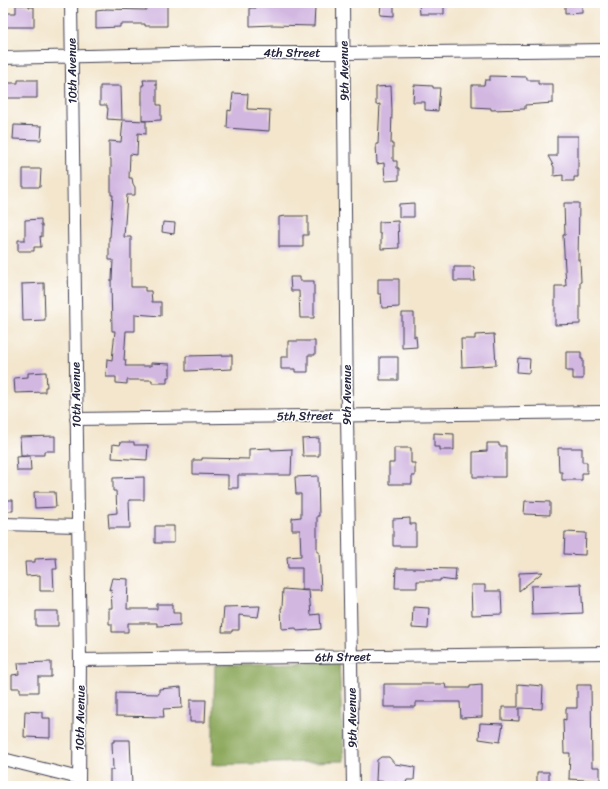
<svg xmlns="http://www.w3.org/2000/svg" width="608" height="789" font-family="Sriracha,sans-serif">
<rect width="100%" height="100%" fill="#fff"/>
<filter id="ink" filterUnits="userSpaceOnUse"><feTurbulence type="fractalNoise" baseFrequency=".025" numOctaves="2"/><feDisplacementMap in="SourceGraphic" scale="8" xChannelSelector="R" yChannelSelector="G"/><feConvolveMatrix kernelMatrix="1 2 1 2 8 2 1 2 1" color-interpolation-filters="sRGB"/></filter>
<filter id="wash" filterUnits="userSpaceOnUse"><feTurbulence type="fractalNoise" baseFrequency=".012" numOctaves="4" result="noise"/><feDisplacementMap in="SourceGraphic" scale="16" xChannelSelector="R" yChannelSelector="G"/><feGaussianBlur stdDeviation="0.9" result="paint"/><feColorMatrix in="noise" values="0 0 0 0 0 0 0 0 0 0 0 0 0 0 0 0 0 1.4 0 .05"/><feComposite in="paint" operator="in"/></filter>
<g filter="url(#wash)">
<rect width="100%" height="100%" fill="#f3e6cd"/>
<path fill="#8ba75a" stroke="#56644a" d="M339,662L344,761L212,765L215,665Z"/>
<g id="blocks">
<path fill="#d2b7e1" d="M146,3H167V26H145V24H120V27L96,28V11L105,10V9L146,10Z
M256,3H303V7H315L314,26L273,25L250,26V8H256Z
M381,3H394V16L380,15Z
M419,3H444V14H420Z
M565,3H582V13L565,14Z
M16,5H29V7H34V27H6V13H16Z
M490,76L527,77V80H538V84H553V103L525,105V109L491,110V108L472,107V85H484L485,80H490Z
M18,80H37V98H7V83H18Z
M143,80H156V85H157V105H161V120L142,121V85H144Z
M414,85L433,86V88H440L438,111L425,110V102H413Z
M100,86H121L122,120L107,119L108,108H107V105H100Z
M391,86L392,111L391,144H393V161H397V168H399V180L385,181L384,163L377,164L376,144H378L380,104L376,105V87Z
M233,93L248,94L247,109L270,110L269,131L227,128L228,110L231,111Z
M123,120L146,121V134L138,133L137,155L130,154L129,178H132L133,184L135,187V195H127L124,237H131V287H145V291H151L152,302H161V316L135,314V331H126L124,360H126L125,366H151V363L170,364V377H167V383H152V380H127V384L116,383V377H106L107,359L112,360L115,331H112L111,280H112L113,260H109V237H110L113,195H111V159L109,158V141L121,142Z
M14,125L42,126L41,140L13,139Z
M557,136H578V177H574V181H563V175L554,176V167L548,156H557Z
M23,169H41L40,187H23Z
M414,203V217H399V204Z
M564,203H579L578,260H580L581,282H580V324L555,325V286H566L563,235H565Z
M286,216H308V235H303V247H279V217Z
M41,219V225H42V237L40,236L41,247H34V251H18V240H25V220Z
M398,221L399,248L381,249V234H379V222Z
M163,222L175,223L174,234L162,232Z
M454,267H474L475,281H454Z
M290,277H300V281H314V318H300L299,291H291Z
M378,279H399V307L382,308L381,294H378Z
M44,283L45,320L23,321L22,284Z
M402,313H414V337L416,336L417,347L402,348Z
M494,334L496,365L462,367L461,339H475V335Z
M288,341H315V355H308V372H295V369H281V357H288Z
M566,352H581V359H583V379H573V371H566Z
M232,355V369L186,371V356Z
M380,357H398V380H380Z
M518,358L530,359L529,373L517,372Z
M46,372L47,387H45V392L15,393L14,378L28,377V373Z
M434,433L454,434V450H440V447H434Z
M55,436V451H44V455H21L20,437Z
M319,438V456H303L302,439Z
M121,442H134V445H148L147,460L112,458L113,444L120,445Z
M487,443H499V446H506V477H473V452L487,451Z
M271,448V450L292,449L291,475H238V488H228V475L193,474V460H202V458L249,459V449Z
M394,448H411V463H415V476H412V484H389V463H394Z
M558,448H582V462H587V473H582V480H562V472H559Z
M30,456L31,471H17L16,457Z
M318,476L319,516H317V552H319L321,590H302V568H288L287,557L301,556L300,530H292V518L301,517V494H296L295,477Z
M144,477V500H129L130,528H109L108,514L117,513L116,491H113V478Z
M34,492H55L56,507L35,508Z
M3,500H13V511H3Z
M525,501L550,502V515L524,514Z
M410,518V524H416V546H393V519Z
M155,526H174V543H155Z
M565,532L586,533L585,555L564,554Z
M56,558L57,569H53L54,591H40V575L26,576L25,562H35V559Z
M396,568H411L456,569L455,581L440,579V581H417V588H395Z
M543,572L519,591V573Z
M112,578L128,579L127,609H157V604H173V613H180V625L157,626V623H128V632H112V624H109V608H112L111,589L109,590Z
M581,584L583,613L532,615L531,586Z
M471,585H485V591H501L502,614L472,615Z
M283,589L309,591L311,615L320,614L321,629L297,631L296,628L282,629L281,608H282Z
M260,606L258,617L239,615V630H232V632H222L224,607Z
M413,607L429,608L428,629L412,628Z
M36,611H58V626H36Z
M51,662V677H38V692H20V688H12V675L19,674L18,663Z
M384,684H445L446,688H470V686L482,685V717L461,718L460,702H416V707H384Z
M518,684L543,686L542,709L519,708V721L502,720V707H518Z
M577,685H591L592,767H600V781L569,779L570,753H564L563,719L566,720V708H577Z
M181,687L182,708L163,709L164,717L116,716V693L159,694V689Z
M190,700H206L205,722H190Z
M25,711L42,712V718H50V738L24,737Z
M480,723L503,724L500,742L479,739Z
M114,740H130L132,786H110V770H113L112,742H114Z
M381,757H389L395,764L415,767L414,780H407L406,783L376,781L377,760Z
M537,772H549V785L537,786Z"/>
</g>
</g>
<g filter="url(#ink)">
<use href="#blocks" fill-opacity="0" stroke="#413f51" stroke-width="1"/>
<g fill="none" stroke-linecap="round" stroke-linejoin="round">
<g stroke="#413f51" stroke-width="14">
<path id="street" d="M71,3L80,660L79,786
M343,3L347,415L353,786
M3,58L215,53H344L605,50
M76,419L605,412
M3,524L78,526
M80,660L605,653
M3,759L79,778"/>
</g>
<use href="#street" stroke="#fff" stroke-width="12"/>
</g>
</g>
<g text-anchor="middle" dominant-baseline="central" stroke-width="3" stroke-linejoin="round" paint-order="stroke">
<g font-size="12" fill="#22223b" stroke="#fff">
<text x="292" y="53">4th Street</text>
<text transform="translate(72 71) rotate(-91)">10th Avenue</text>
<text transform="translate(344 71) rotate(-91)">9th Avenue</text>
<text transform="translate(76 395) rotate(-91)">10th Avenue</text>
<text transform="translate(347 395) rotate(-90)">9th Avenue</text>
<text transform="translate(305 416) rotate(-1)">5th Street</text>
<text transform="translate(343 657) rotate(-1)">6th Street</text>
<text transform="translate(80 718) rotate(-89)">10th Avenue</text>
<text transform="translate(352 718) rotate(-91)">9th Avenue</text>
</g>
</g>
<rect width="608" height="789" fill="none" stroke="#fff" stroke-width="16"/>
</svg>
